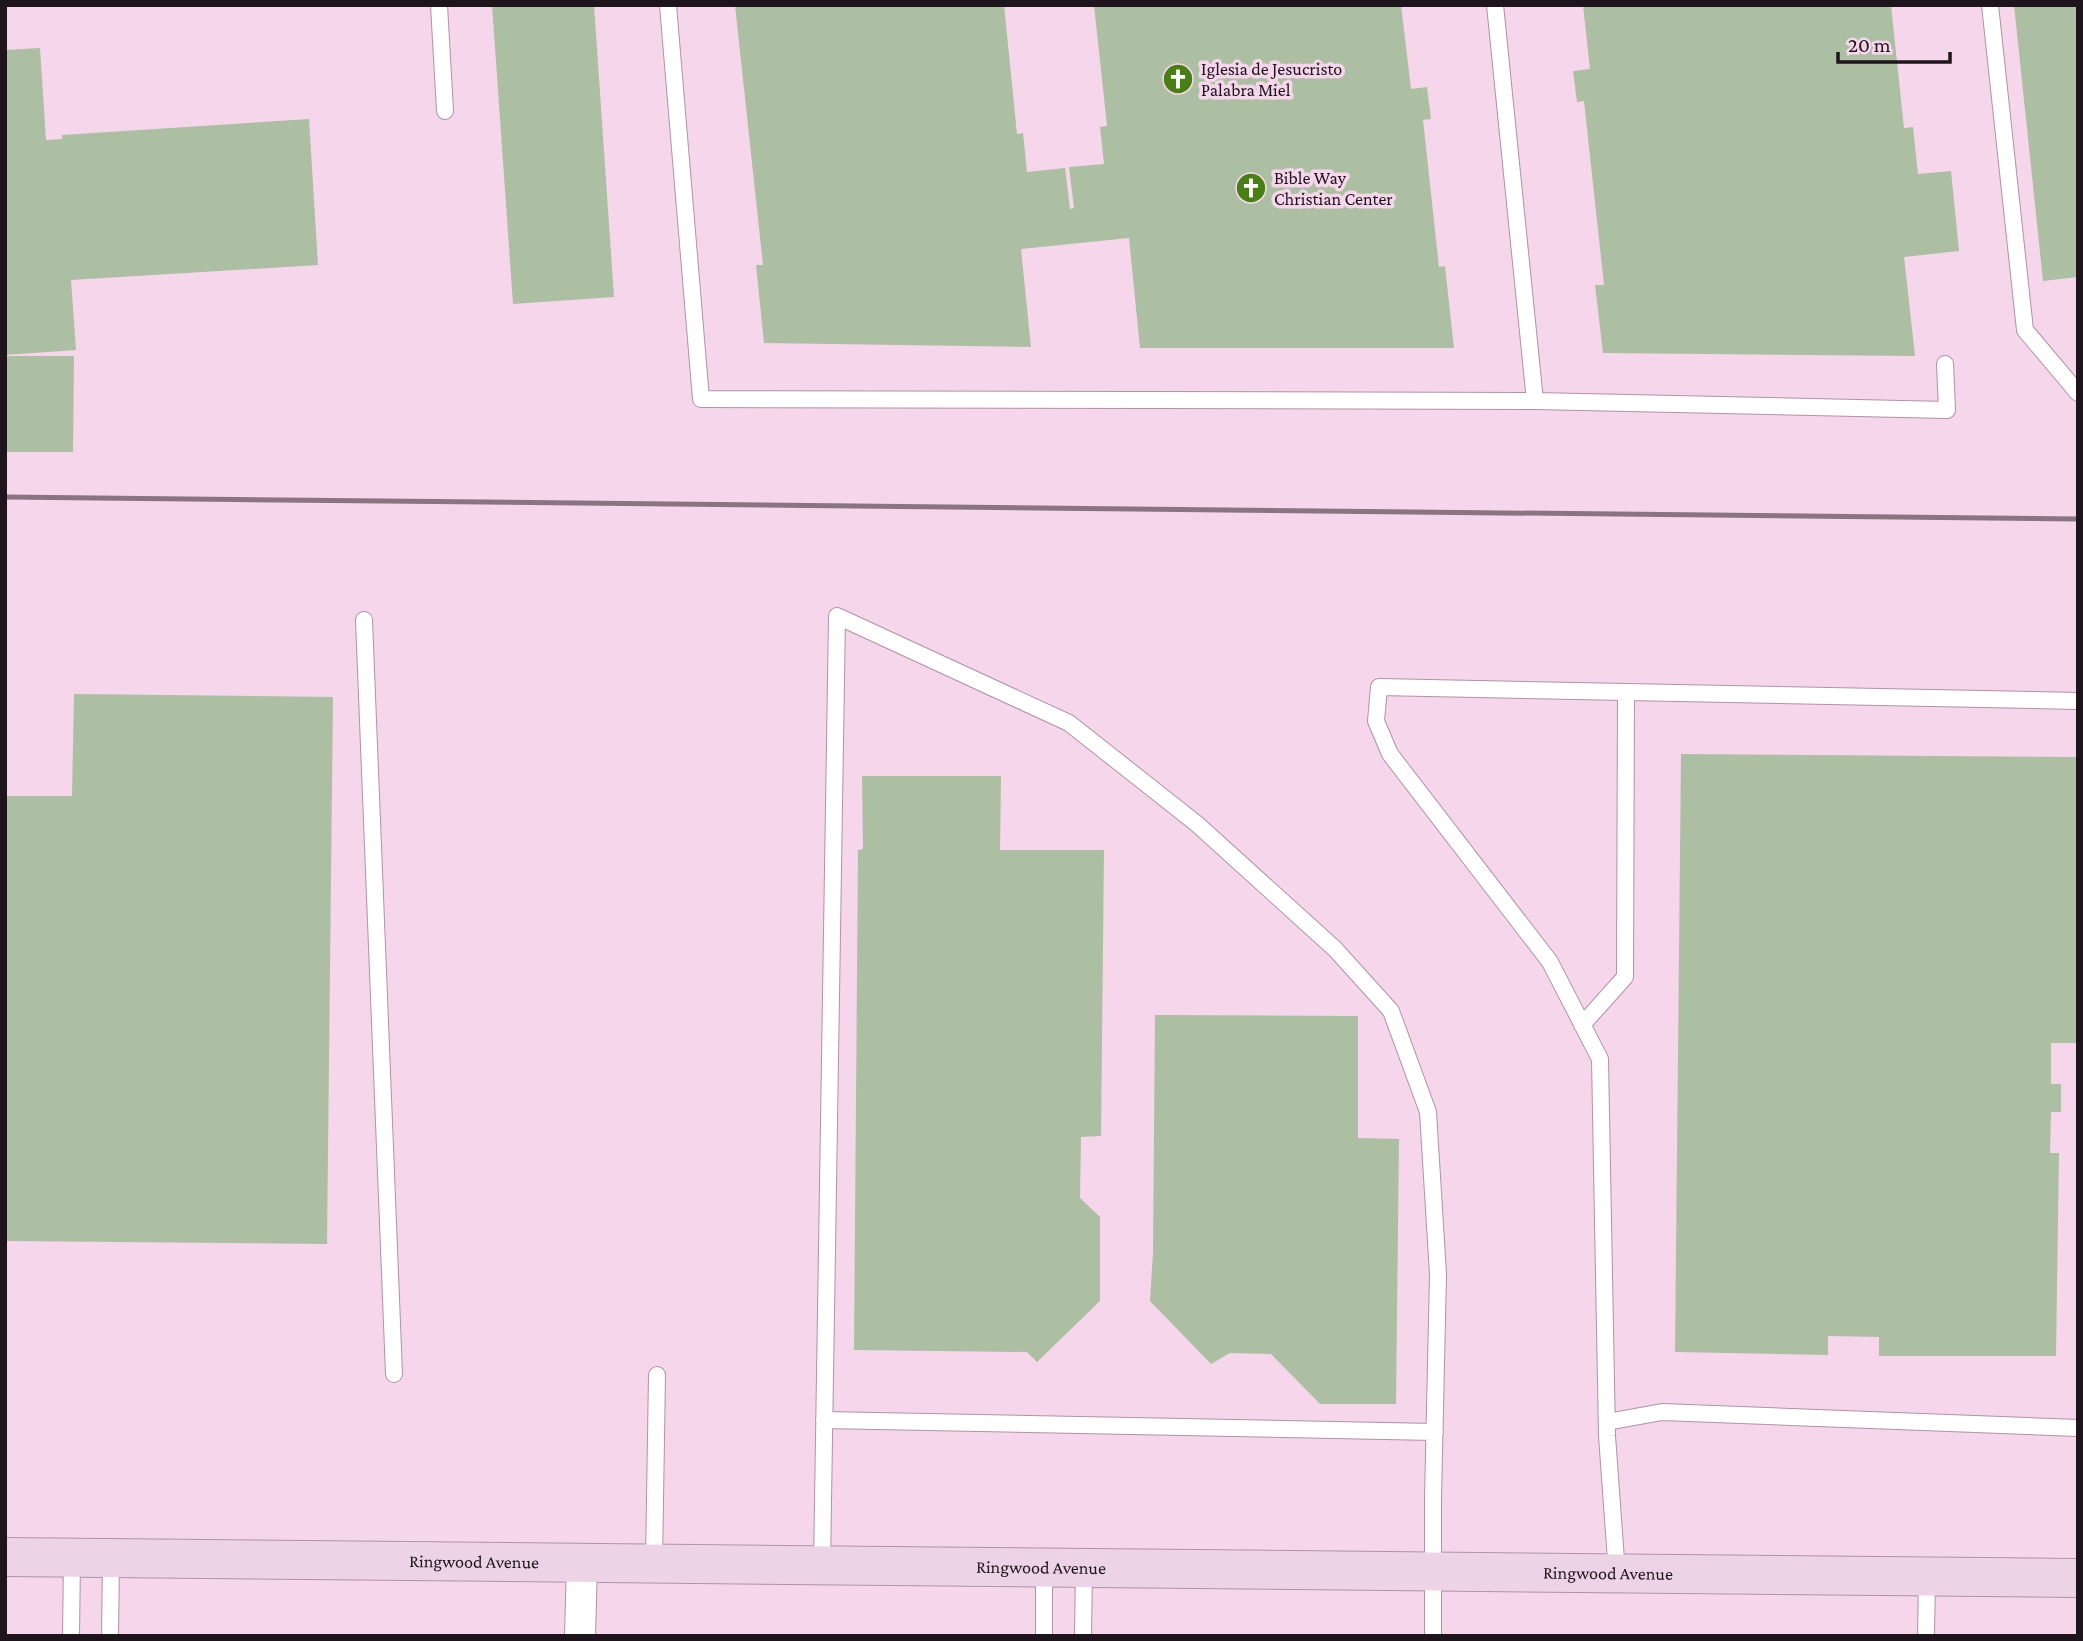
<svg xmlns="http://www.w3.org/2000/svg" width="2083" height="1641" font-family="'Crimson Pro',serif">
<rect width="100%" height="100%" fill="#f5d6eb"/>
<path fill="#adbfa3" d="M492,5H594L614,297L513,304Z
M735,5H1004L1017,134L1023,133L1027,172L1065,168L1070,209L1074,208L1069,167L1104,164L1100,127L1107,126L1094,5H1401L1411,89L1427,87L1431,119L1423,120L1439,267L1445,266L1454,348H1140L1129,238L1021,249L1031,347L764,343L756,265H763Z
M1583,5H1891L1904,128L1913,127L1918,174L1951,171L1959,251L1904,257L1915,356L1603,353L1595,285H1604L1584,101L1577,102L1573,71L1590,69Z
M2014,5H2078V277L2043,281Z
M40,48L46,140L62,139V135L309,119L318,265L71,280L76,350L5,355V50Z
M5,356H74L73,452H5Z
M74,694L333,697L327,1244L5,1241V796H72Z
M1681,754L2078,757V1043H2051V1084H2061V1112H2051L2050,1153H2059L2056,1356H1879V1337L1828,1336V1355L1675,1352Z
M862,776H1001L1000,850H1104L1101,1136L1081,1137L1080,1198L1100,1217V1301L1037,1362L1027,1352L854,1350L858,850L863,849Z
M1155,1015L1358,1016V1138L1399,1139L1396,1404H1320L1271,1354L1230,1353L1211,1364L1150,1301L1153,1253Z"/>
<g fill="none" stroke-linecap="round" stroke-linejoin="round">
<g stroke="#af93a7" stroke-width="18">
<path id="lane" d="M439,5L445,111
M668,5L701,399L1535,401L1495,5
M1990,5L2025,330L2078,393
M1535,401L1947,410L1945,364
M364,620L394,1374
M1582,1025L1625,977L1626,692
M824,1420L1435,1432
M1607,1422L1662,1412L2078,1428
M654,1563L657,1375
M822,1565L837,616L1069,723L1197,824L1335,949L1391,1011L1428,1112L1438,1274L1433,1498V1636
M1617,1574L1607,1436L1600,1059L1550,962L1390,754L1376,721L1379,687L2078,701
M71,1636L72,1558
M110,1636L111,1558
M1044,1636V1568
M1083,1636L1084,1568
M1926,1636L1927,1577"/>
</g>
<g stroke="#af93a7" stroke-width="32">
<path id="street" d="M580,1636L582,1563"/>
</g>
<g stroke="#af93a7" stroke-width="40">
<g id="secondary">
<path id="s1" d="M5,1557L2078,1578"/>
</g>
</g>
<use href="#lane" stroke="#fff" stroke-width="16"/>
<use href="#street" stroke="#fff" stroke-width="30"/>
<use href="#secondary" stroke="#ecd3e6" stroke-width="38"/>
<path stroke="#897482" stroke-width="5" d="M5,497L2078,519"/>
</g>
<defs>
<g id="church-disc" transform="scale(1.575)"><circle r="9.5" fill="#487e13" stroke="#f5d6eb"/><path d="M-1.2-6h2.4v3.5h3.3v2.4h-3.3V6h-2.4V-.1h-3.3v-2.4h3.3Z" fill="#fff"/></g>
</defs>
<g fill-rule="evenodd">
<use href="#church-disc" x="1178" y="79"/>
<use href="#church-disc" x="1251" y="188"/>
</g>
<g text-anchor="middle" dominant-baseline="central" stroke-width="7" stroke-linejoin="round" paint-order="stroke">
<g font-size="18" fill="#1e141b" stroke="#f5d6eb" text-anchor="start">
<text x="1201" y="69">Iglesia de Jesucristo<tspan x="1201" dy="21">Palabra Miel</tspan></text>
<text x="1274" y="178">Bible Way<tspan x="1274" dy="21">Christian Center</tspan></text>
</g>
<g font-size="18" fill="#1e141b" stroke="#f5d6eb">
<text stroke="none"><textPath href="#s1" startOffset="469">Ringwood Avenue</textPath></text>
<text stroke="none"><textPath href="#s1" startOffset="1036">Ringwood Avenue</textPath></text>
<text stroke="none"><textPath href="#s1" startOffset="1603">Ringwood Avenue</textPath></text>
</g>
</g>
<rect width="2083" height="1641" fill="none" stroke="#1e141b" stroke-width="14"/>
<path d="M1838 52v10h112v-10" fill="none" stroke="#1e141b" stroke-width="3.5"/>
<text x="1848" y="52" font-size="21" fill="#1e141b" stroke="#f5d6eb" stroke-width="5" paint-order="stroke">20 m</text>
</svg>
